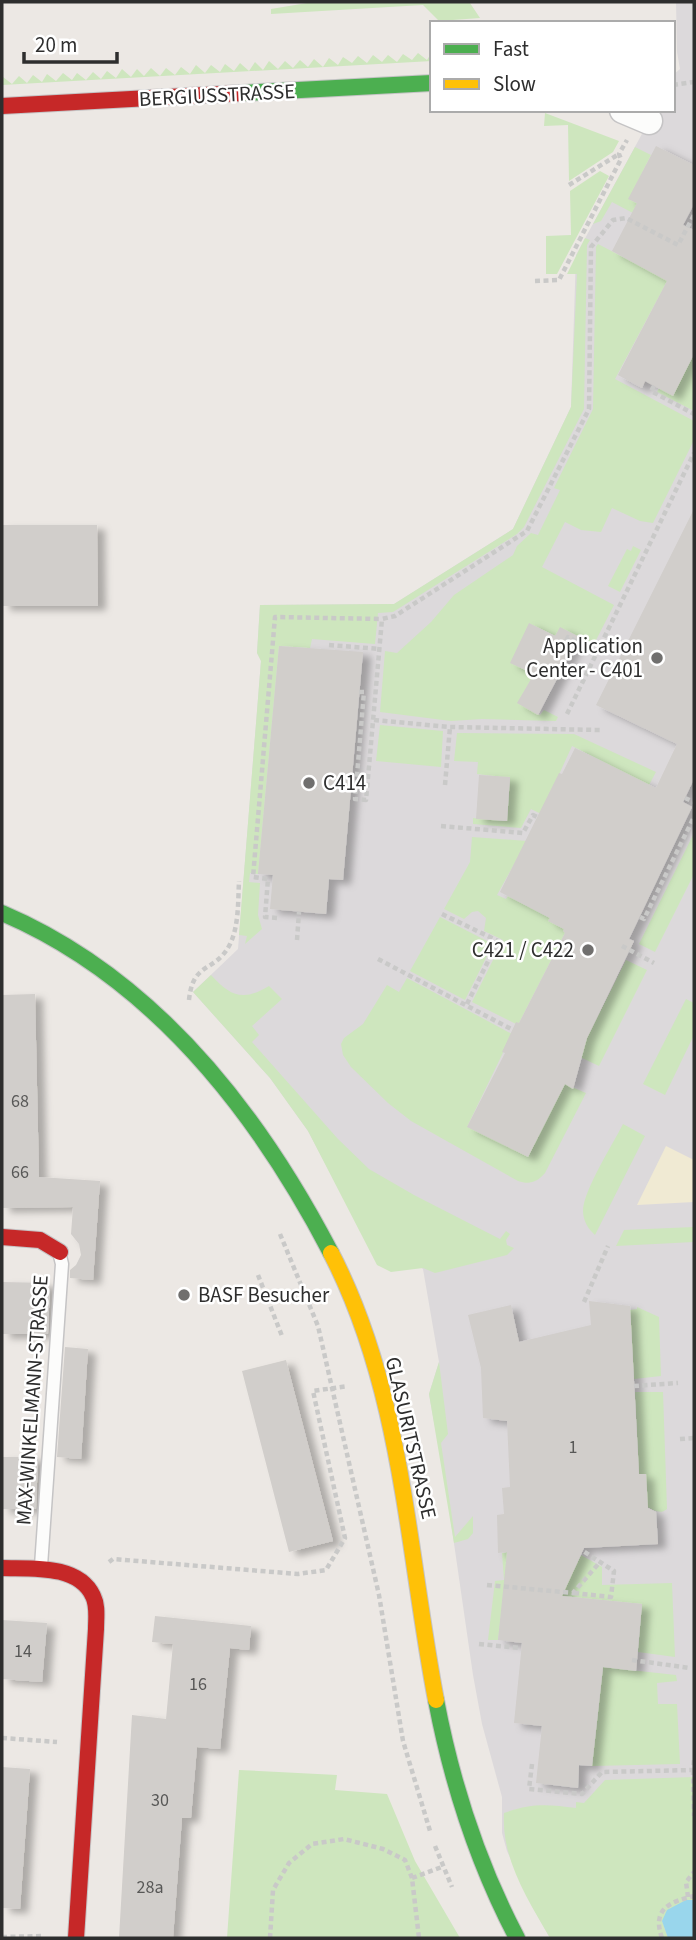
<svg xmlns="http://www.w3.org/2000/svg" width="696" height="1940" font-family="'Source Sans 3',sans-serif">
<defs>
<filter id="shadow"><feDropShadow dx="8" dy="4.5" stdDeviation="3.5" flood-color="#0004"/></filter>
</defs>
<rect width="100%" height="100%" fill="#ece8e4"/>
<path fill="#dcd9db" d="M676,2H694V1938H550L532,1906L507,1851L502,1833V1797L482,1724L473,1675L446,1488L429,1394L439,1362L423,1269L360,1229L308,1131L270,1078L193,992L238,949L261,661L257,653L260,605L394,604L513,529L571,407L576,255L655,110H673V75L680,69L677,52Z"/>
<path fill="#cee6be" d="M313,2H490L470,3L480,18L439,21L423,5L271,14V9Z
M432,52V61L2,85L3,77L12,84L19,76L27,83L33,75L42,82L47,74L56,81L63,73L72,80L77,73L86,80L93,72L101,79L107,71L116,78L122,69L131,77L137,69L144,76L151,68L160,76L166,68L175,75L181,67L190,74L196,65L205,73L211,65L220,72L225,64L234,71L240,63L249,71L255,62L263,70L269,61L278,69L285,61L293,68L300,60L308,67L314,59L323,67L329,58L338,65L343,57L352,63L358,56L367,63L373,55L382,62L388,55L397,62L403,54L412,60L418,53L427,60Z
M545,113L619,141L613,152L569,181L568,125L544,126Z
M635,147L651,155L629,199L682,227L667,231L612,202L601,221L593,224Z
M600,171L609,176L557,274H546V236L571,235L570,191Z
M585,238L590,240L587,245L584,409L524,527L517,534L393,612L378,613L375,644L312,639L310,648L279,646L258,874L250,873L249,882L260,883L258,915L262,929L245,944L247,936L239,935L261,661L257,653L260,605L394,604L513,529L571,407L577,274H567Z
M598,244L648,270L680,257L615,379L694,421V440L653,523L640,521L612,508L601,532L581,530L565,522L542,567L614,605L594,644L565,630L560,638L530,624L511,663L534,674L518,703L540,715L544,710L558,717L556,721L482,719L451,721L380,712L385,651L397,653L431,622L454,595L513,555L517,546L531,533L538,535L560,490L554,488L593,409L596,247Z
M694,354V411L657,392L659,388L673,395Z
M633,546L641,550L620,592L608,586L627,549L631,551Z
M380,725L443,731L441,767L376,761Z
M457,733L574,734L656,772L649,785L572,746L541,814L531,809L521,828L473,824V818L507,821L510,778L477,774L478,762L454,761Z
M694,833V874L655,952L639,944Z
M472,837L527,841L497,895L506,899L508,896L550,918L549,921L564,929L565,933L519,1023L516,1024L472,1002L503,940L484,931L486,918L478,911L472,912L464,919L444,909L470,862Z
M440,917L493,944L465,1000L410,971Z
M626,960L647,970L599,1066L582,1058L579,1054Z
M211,975C230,996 243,1002 269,986L282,999L252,1026L259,1035L252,1042L338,1139L369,1169L414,1195L500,1239L506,1231L510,1234L506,1240L507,1245L514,1248L507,1255L435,1273L423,1268L391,1272L377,1265L308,1131L270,1078L193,992Z
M407,978L512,1034L467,1127L565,1084L586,1093L545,1173C537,1182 530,1185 518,1181L411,1121L388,1103L351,1067L343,1055L341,1044L344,1038L363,1024L387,985L399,992Z
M686,999L694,1003V1035L665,1095L643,1084Z
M623,1124L645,1136L595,1235C588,1229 583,1220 583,1211C583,1191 613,1144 623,1124Z
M694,1227V1242L616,1246L624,1230Z
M637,1307L659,1317L661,1376L634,1379L630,1310L637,1309Z
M439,1362L448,1434L441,1443L455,1537L473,1516V1533L468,1539L454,1543L429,1394Z
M635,1392H663L667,1509C660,1515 654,1510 647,1507L646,1474H639Z
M509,1552L574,1570L581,1555L602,1567V1585L672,1583L675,1657L638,1652L642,1604L504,1590L498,1640H488L495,1581L504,1580L502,1553Z
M603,1667L676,1675L677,1681L657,1683L658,1704H677L680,1764L592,1766Z
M239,1770L337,1775L335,1790L387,1794L415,1861L460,1938H227Z
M694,1777V1900H686L662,1921L668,1938H550C528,1900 501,1858 504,1813C531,1803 547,1804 576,1808V1802L584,1803L605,1780Z"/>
<path fill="#f0ead3" d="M666,1146L694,1160V1202L637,1205Z"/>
<path fill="#99d6ec" d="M686,1900H694V1938H668L662,1921L667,1910Z"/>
<path fill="#d1cecb" filter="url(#shadow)" d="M656,146L694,165V204L683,225L694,230V354L673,396L645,381L642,388L618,375L667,281L612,251L637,203L628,199Z
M694,509V779L683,802L692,807L629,939L634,941L587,1038L573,1089L565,1084L528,1157L467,1127L505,1053L502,1052L516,1022L519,1023L565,933L563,931L564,929L548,921L550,918L500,892L559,773L562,774L575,748L656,788L677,744L596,705Z
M2,525H97L98,606H2Z
M529,623L555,636L560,627L579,637L538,715L517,703L534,674L510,663Z
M279,646L363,652L343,880L329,879L326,914L270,909L273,875L258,874Z
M479,775L510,777L507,821L476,819Z
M35,994L39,1177L100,1181L93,1280L70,1278V1270L76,1265L81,1255L79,1244L71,1234L73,1207L2,1208V995Z
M2,1282L50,1283L48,1334H2Z
M589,1301L630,1306L639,1474H646L648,1508L656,1512L658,1544L584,1548L562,1596L642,1604L636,1671L603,1667L592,1766L579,1765L578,1788L536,1783L542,1726L514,1723L522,1643L498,1640L507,1552L498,1553L497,1515L504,1514L502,1488L510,1487L507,1421L483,1418L481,1368L468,1315L511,1305L519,1342L591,1325Z
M65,1347L88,1349L81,1459L57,1457Z
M286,1360L333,1541L289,1552L242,1371Z
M2,1457H38L36,1509H2Z
M155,1616L251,1626L249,1650L230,1648L220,1749L197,1747L191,1818H182L173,1938H119L132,1715L166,1719L173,1644L152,1642Z
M2,1620L47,1623L42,1682L2,1679Z
M2,1767L30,1769L20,1909L2,1908Z"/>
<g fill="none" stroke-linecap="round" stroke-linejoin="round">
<g stroke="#c5c4c5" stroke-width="15">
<path id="lane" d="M41,1566L62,1264L60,1256"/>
</g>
<g stroke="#c5c4c5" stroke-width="29">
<path id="street" d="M623,110L649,121"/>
</g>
<g stroke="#c5c4c5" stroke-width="18">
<path id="fast" d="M242,93L432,83
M2,913C152,977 257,1111 331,1253
M436,1700C452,1784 477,1862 517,1938"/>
</g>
<g stroke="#c5c4c5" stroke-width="18">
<path id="slow" d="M331,1253C403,1392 407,1549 436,1700"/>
</g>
<g stroke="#c5c4c5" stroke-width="18">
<path id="jam" d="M2,106L242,93
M2,1237L40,1240L60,1252
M2,1568C31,1569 78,1564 93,1596C98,1606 96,1618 96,1629L76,1938"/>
</g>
<path stroke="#c9c9c8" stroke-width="4.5" stroke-dasharray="5 3.5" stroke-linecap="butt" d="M673,85L694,82
M569,185L619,154
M535,281L559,280L621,159L619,154L627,140
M654,386L651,391L694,414
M566,641L568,637L597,652
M329,645L380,649
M359,692H364L355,799L366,800L382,619L395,616L527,531L589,409L591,247L613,220L626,218L678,245L694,215
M567,714L694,453
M374,720L450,727L600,730
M445,785L450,727
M685,798L694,802
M441,826L523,833L533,815L539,818
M442,914L498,941L466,1006
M640,917L644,919L694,817
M277,918L265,917L268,879L253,877L275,617L382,619
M297,940L299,912
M622,946L654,963
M378,959L513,1030
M189,1000C193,961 214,973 229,946C239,928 238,901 239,881
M280,1234L318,1326L379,1595L403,1741L430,1831
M258,1275L282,1336
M584,1302L608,1246
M634,1386L678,1383
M680,1439L694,1438
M109,1562L113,1559L298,1574L326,1570L345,1538L313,1391L348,1386
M487,1585L573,1593L600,1562
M574,1593L611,1597L614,1571L583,1551
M479,1644L520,1648
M632,1660L690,1668
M2,1738L57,1742
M532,1764L529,1789L582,1794L602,1772L693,1770L694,1759
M693,1770L694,1816
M435,1846L452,1887
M412,1878L442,1867
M688,1897L686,1882L694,1872
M2,1937L43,1936
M270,1938L273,1890L289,1863L312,1844L344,1839L383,1849L405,1860L412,1878L419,1938
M662,1938C652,1910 668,1902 694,1896"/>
<use href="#lane" stroke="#fcfcfb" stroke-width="12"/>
<use href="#street" stroke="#fcfcfb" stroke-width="26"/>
<use href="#fast" stroke="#4caf50" stroke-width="16"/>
<use href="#slow" stroke="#ffc107" stroke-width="16"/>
<use href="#jam" stroke="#c62828" stroke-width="16"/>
</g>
<g fill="#706f6e" stroke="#fff" stroke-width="2.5">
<circle cx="657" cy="658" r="7"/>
<circle cx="309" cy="783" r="7"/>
<circle cx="588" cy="950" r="7"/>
<circle cx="184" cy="1295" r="7"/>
</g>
<g text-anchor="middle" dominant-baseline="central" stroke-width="5" stroke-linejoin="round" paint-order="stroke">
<g font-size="18" fill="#585857">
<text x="20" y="1101">68</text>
<text x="20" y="1172">66</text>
<text x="573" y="1447">1</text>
<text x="23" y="1651">14</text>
<text x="198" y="1684">16</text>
<text x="160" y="1800">30</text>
<text x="150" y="1887">28a</text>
</g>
<g font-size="21" fill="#2e2e2e" stroke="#fff">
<text transform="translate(217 95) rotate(-3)">BERGIUSSTRASSE</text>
<text transform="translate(32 1400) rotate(-86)">MAX-WINKELMANN-STRASSE</text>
<text transform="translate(411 1438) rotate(77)">GLASURITSTRASSE</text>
</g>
<g font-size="21" fill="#2e2e2e" stroke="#fff" text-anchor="end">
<text x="643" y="646">Application<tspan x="643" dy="24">Center - C401</tspan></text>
<text x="323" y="783" text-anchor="start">C414</text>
<text x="574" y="950">C421 / C422</text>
<text x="198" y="1295" text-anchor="start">BASF Besucher</text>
</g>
</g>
<rect width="696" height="1940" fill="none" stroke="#2e2e2e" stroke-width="7"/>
<rect x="430" y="21" width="245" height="91" fill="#ffffff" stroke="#ababab" stroke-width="2"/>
<rect x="444" y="44" width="35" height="10" fill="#4caf50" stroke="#ababab" stroke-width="2"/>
<text x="493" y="56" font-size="21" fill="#2e2e2e">Fast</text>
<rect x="444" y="79" width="35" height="10" fill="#ffc107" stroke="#ababab" stroke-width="2"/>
<text x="493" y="91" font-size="21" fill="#2e2e2e">Slow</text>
<path d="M24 52v10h93v-10" fill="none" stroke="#2e2e2e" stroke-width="3.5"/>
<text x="35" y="52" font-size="21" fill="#2e2e2e" stroke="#ffffff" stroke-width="5" paint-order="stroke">20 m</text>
</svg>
